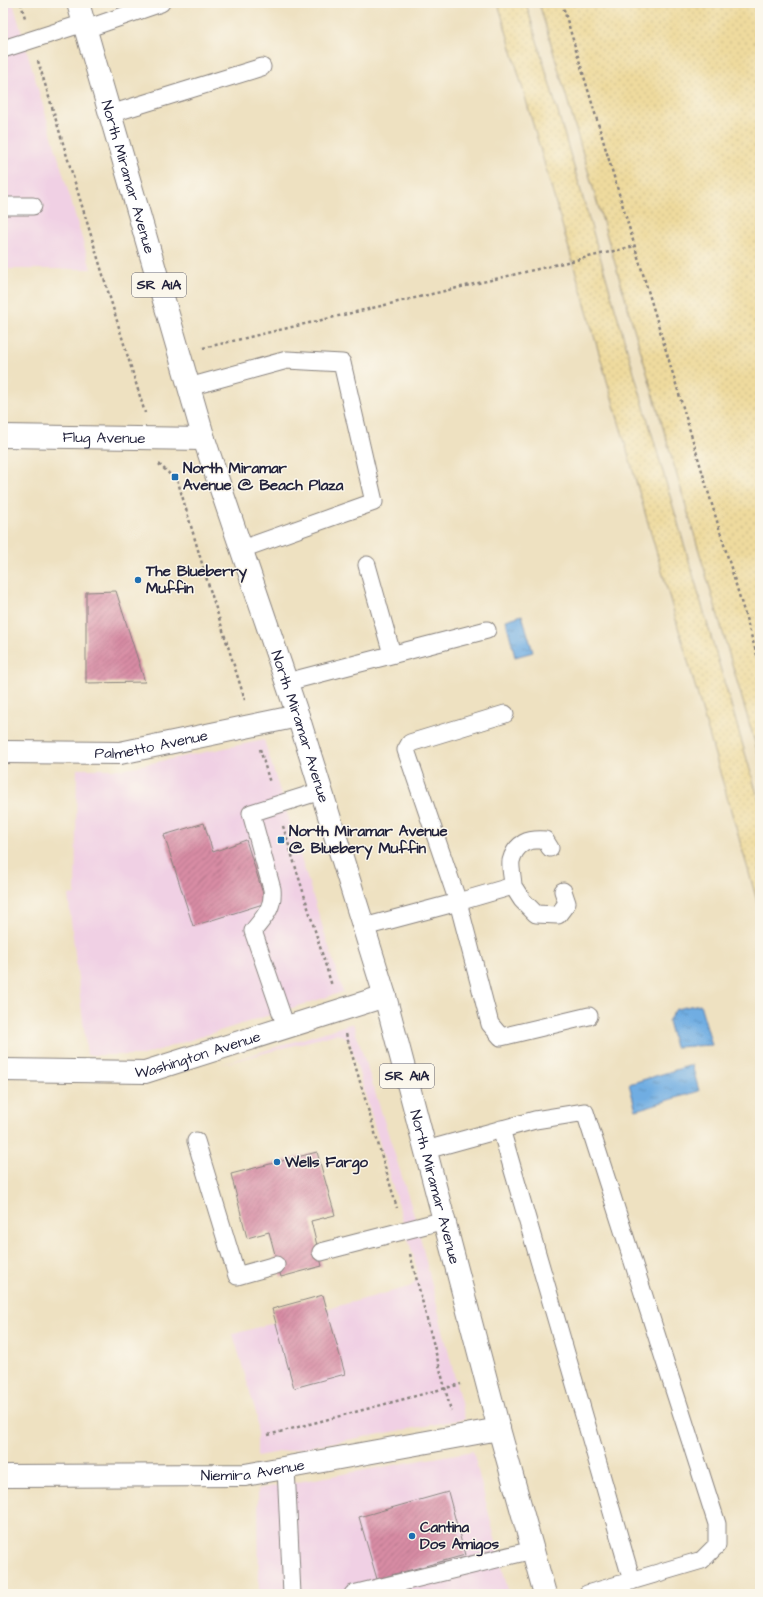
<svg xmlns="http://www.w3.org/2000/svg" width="763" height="1597" font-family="'Architects Daughter',sans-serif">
<defs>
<pattern id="sand-dots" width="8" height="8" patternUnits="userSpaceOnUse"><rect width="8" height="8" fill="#eeda9e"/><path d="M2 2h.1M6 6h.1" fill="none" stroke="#ccbb89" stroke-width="1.8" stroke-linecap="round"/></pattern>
<pattern id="water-ripples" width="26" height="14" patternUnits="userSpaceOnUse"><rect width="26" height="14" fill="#6fade2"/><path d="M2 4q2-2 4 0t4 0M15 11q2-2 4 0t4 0" fill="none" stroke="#5b8cb8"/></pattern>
<pattern id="building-hatch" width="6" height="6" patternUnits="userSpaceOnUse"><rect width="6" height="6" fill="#d88ca4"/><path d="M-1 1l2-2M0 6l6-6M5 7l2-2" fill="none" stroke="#af7287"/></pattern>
</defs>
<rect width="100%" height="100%" fill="#fbf7ec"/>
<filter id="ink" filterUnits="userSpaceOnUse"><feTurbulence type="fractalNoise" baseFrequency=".025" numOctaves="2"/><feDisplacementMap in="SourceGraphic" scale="8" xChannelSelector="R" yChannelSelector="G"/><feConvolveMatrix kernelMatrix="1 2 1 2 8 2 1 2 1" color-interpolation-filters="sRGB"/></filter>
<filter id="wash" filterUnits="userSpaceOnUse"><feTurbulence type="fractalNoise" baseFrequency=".012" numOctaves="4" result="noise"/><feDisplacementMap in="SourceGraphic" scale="16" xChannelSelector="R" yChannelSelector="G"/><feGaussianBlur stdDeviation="0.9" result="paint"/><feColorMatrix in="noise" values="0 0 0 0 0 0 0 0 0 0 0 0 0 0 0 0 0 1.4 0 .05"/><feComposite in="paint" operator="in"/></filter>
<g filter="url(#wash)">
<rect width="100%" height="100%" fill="#eee1c1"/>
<path fill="#f0d0e4" d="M3,3H13L91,269H3Z
M264,740L343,992L143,1055H87L68,895L75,894L77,769H122Z
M353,1023L416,1221L465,1419L257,1456V1416L233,1334L409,1287L412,1285L417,1278V1269L350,1043L346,1037L336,1034L219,1065Z
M473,1451L509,1594H259L258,1489Z"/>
<path fill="url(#sand-dots)" stroke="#887e6c" d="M498,3H526L760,804V911Z
M539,3H760V760Z"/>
<path fill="url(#water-ripples)" stroke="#48688e" d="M522,615L533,652L515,657L506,620Z
M700,1004L712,1045L675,1047L668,1021L676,1009Z
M692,1065L699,1091L636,1110L629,1084Z"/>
<g id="blocks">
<path fill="url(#building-hatch)" d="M116,591L145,682L86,683V592Z
M204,823L213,852L246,840L266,903L193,926L164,835Z
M317,1152L335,1215L311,1221L322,1266L281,1277L269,1232L247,1238L231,1174Z
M323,1295L345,1374L294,1388L272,1309Z
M448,1492L465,1555L377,1579L359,1517Z"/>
</g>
</g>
<g filter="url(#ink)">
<use href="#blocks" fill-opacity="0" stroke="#88827e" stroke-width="1"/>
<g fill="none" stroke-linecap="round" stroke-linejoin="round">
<g stroke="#88827e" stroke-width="19">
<path id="lane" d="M86,29L161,3
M3,49L84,23
M110,114L262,67
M3,206H33
M189,387L287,360L342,363L374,502L242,549
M367,565L392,654
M287,682L487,630
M513,886C513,879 510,868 511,861C516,842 529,839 545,840L550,848
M563,891L567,903L558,915L536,914L522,900L513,886L458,902L490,1024L501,1037L589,1016
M364,927L458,902L406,750L410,743L505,714
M286,1027L253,931C264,917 274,908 272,889L251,813L321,791
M501,1129L632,1581
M196,1141L237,1276L276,1265
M426,1150L535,1120L585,1112L717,1524V1545L702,1560L587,1594
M321,1252L445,1220
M286,1468L292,1594
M353,1594L533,1550"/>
</g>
<g stroke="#88827e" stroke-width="24">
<g id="street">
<path id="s1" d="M3,436L204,439"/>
<path id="s2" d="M3,752L120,753L298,716"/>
<path id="s3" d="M3,1070L145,1072L385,996"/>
<path id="s4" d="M3,1476L245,1475L499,1429"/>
</g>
</g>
<g stroke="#88827e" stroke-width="24">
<g id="primary">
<path id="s5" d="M78,3L204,439L298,716L385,996L499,1429L545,1594"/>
</g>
</g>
<path stroke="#88827e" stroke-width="2.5" stroke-dasharray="3 3" stroke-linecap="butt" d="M21,3L25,18
M562,3L760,665
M38,61L145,413
M203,348L635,246
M159,464L178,482L206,577L245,700
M260,749L270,783
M283,826L332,986
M346,1034L397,1208
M410,1254L451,1411
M268,1435L461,1384"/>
<use href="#lane" stroke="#fff" stroke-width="17"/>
<use href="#street" stroke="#fff" stroke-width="22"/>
<use href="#primary" stroke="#fff" stroke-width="22"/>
</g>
</g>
<g fill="#1f6fb2" stroke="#fbf7ec" stroke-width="1.5">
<rect x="171" y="473" width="8" height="8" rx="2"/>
<circle cx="138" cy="580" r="4"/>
<rect x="277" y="836" width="8" height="8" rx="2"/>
<circle cx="277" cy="1162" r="4"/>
<circle cx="412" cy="1536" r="4"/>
</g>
<g text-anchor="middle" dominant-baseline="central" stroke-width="3" stroke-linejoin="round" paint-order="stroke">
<g fill="#fbf7ec" stroke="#636270" stroke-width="1">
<rect x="132" y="273" width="54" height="24" rx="3"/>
<rect x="380" y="1064" width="54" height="24" rx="3"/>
</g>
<g font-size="14" font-weight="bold" fill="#22223b">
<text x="159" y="285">SR A1A</text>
<text x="407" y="1076">SR A1A</text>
</g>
<g font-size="15" fill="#22223b" stroke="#fbf7ec">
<text stroke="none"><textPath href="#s5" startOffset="181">North Miramar Avenue</textPath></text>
<text stroke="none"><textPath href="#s1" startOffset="101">Flug Avenue</textPath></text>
<text stroke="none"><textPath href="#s5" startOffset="757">North Miramar Avenue</textPath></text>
<text stroke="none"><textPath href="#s2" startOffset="149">Palmetto Avenue</textPath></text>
<text stroke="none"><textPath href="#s3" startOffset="197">Washington Avenue</textPath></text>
<text stroke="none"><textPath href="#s5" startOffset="1237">North Miramar Avenue</textPath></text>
<text stroke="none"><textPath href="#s4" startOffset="250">Niemira Avenue</textPath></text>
</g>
<g font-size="15" font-weight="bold" fill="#22223b" stroke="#fbf7ec" text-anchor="start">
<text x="183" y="468">North Miramar<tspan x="183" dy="17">Avenue @ Beach Plaza</tspan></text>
<text x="146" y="571">The Blueberry<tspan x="146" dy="17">Muffin</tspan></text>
<text x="289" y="831">North Miramar Avenue<tspan x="289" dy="17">@ Bluebery Muffin</tspan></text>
<text x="285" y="1162">Wells Fargo</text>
<text x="420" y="1527">Cantina<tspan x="420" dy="17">Dos Amigos</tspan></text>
</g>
</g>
<rect width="763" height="1597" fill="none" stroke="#fbf7ec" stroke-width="16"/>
</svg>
